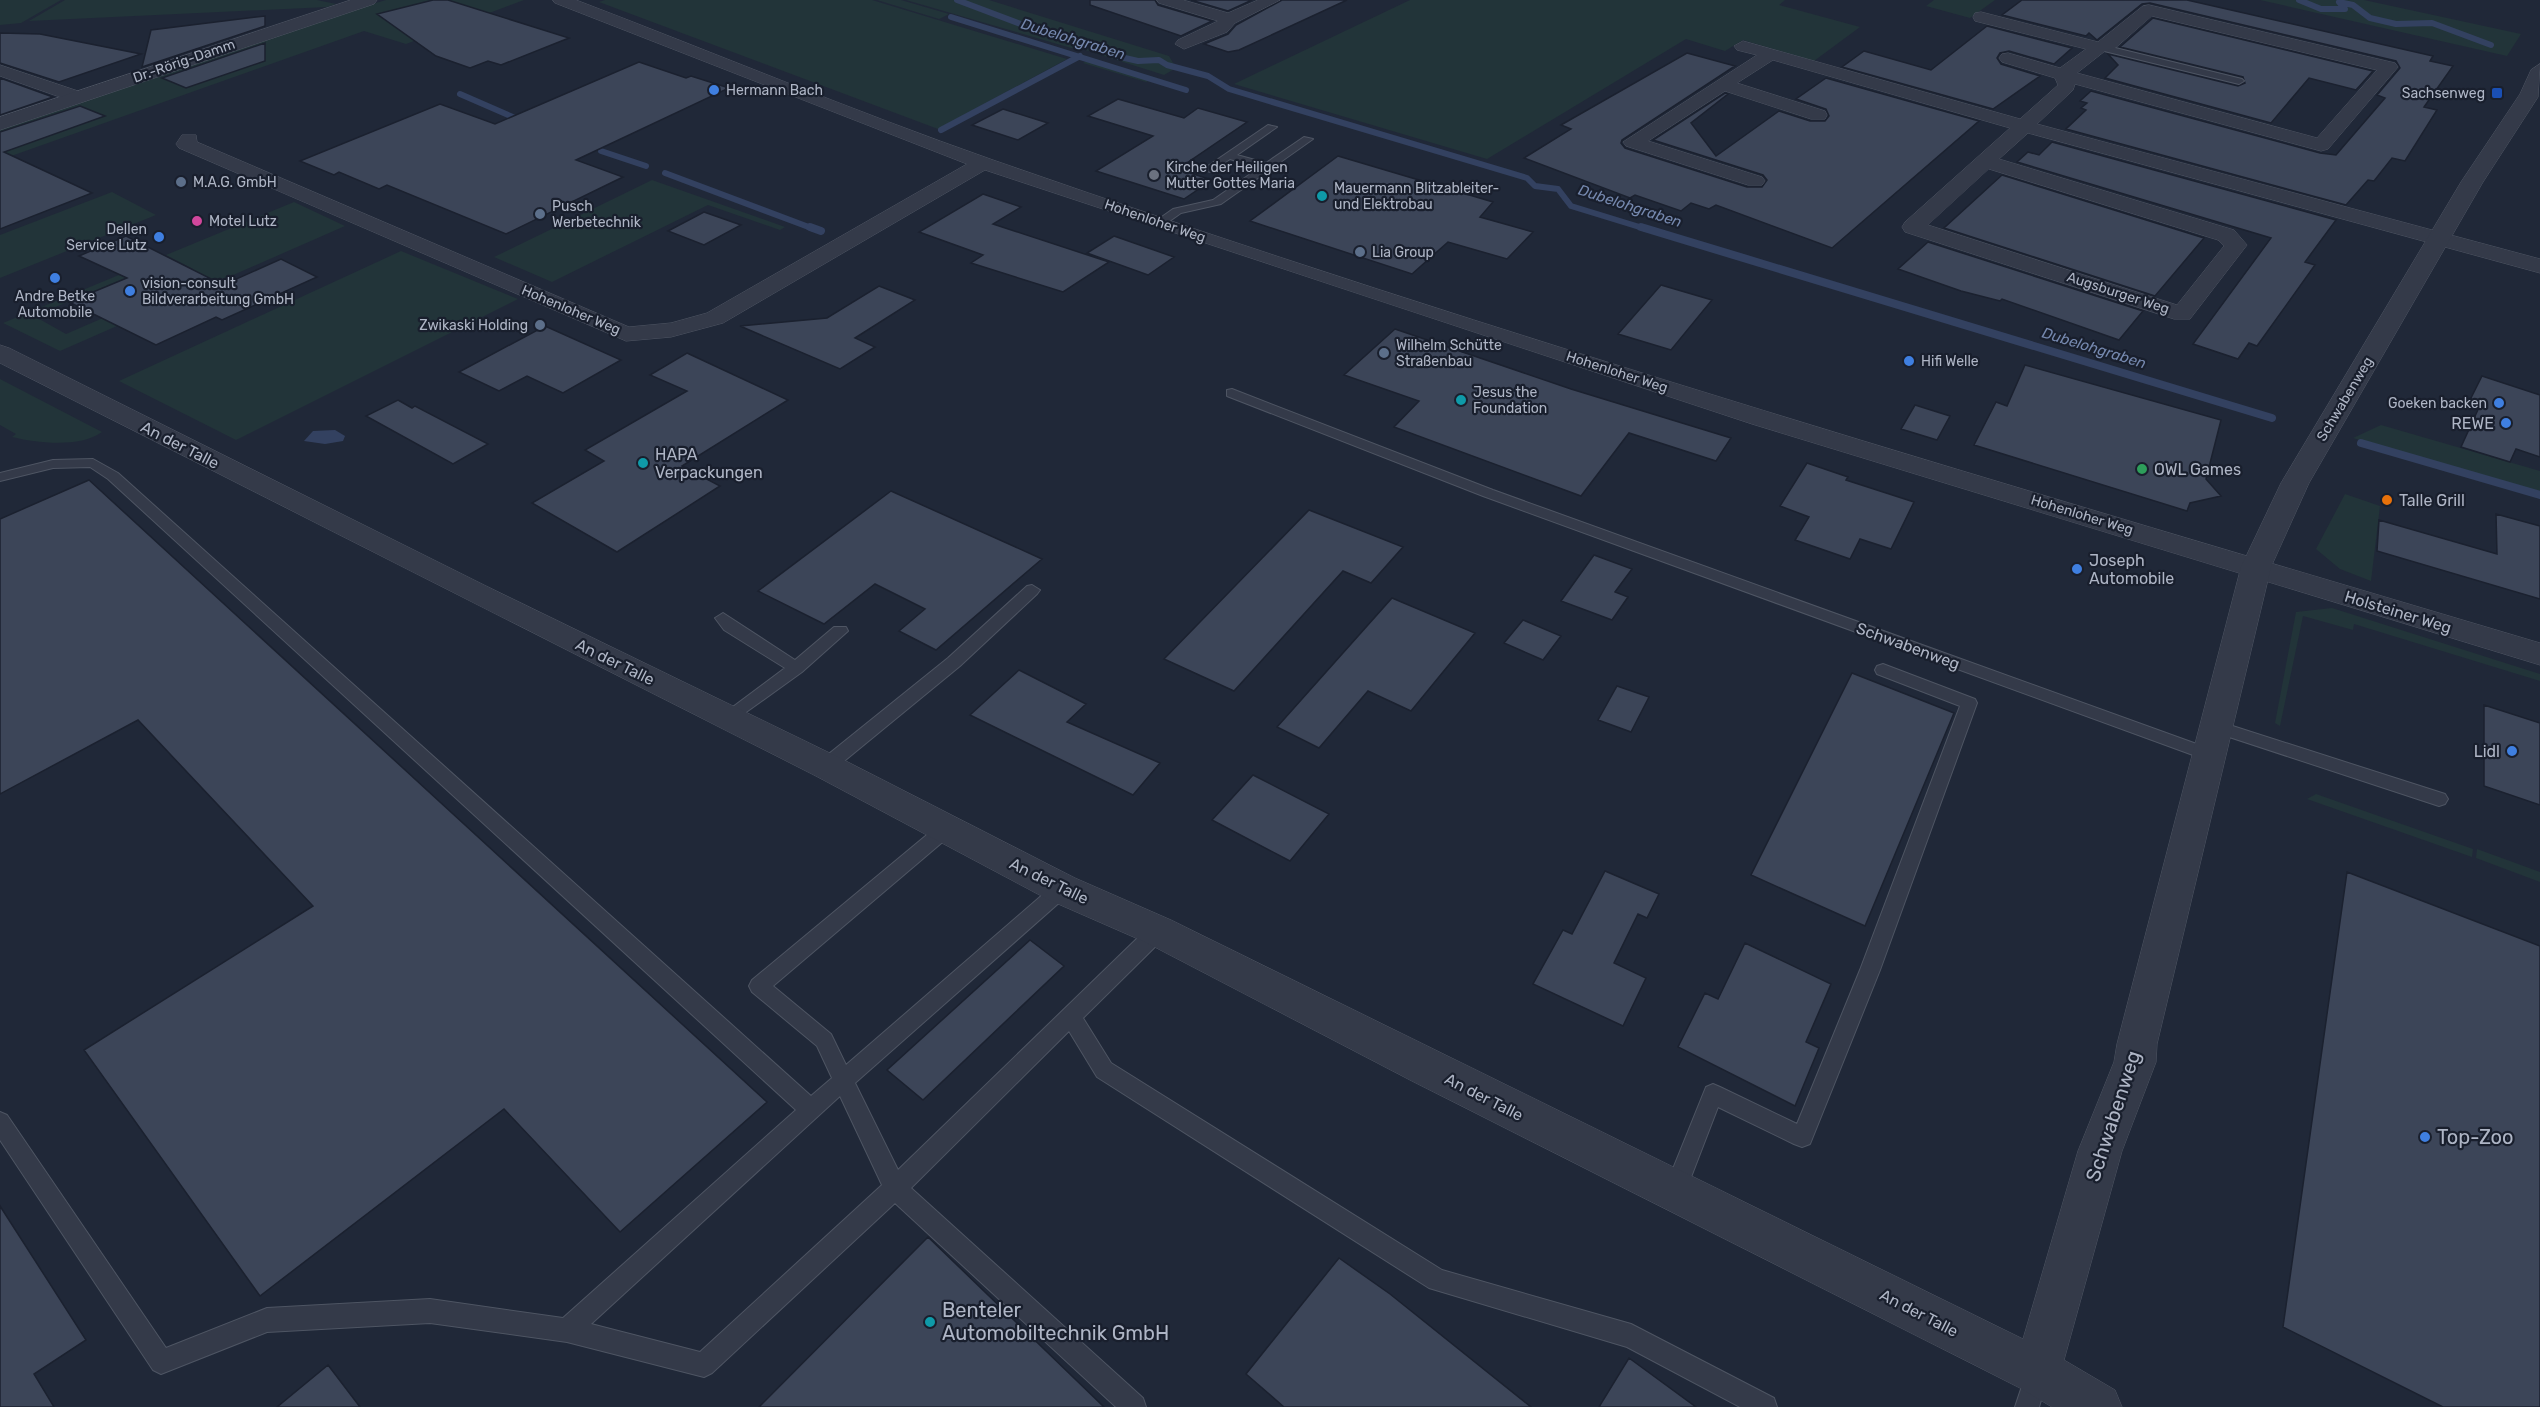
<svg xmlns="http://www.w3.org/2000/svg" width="2540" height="1407" font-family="Rubik,sans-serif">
<rect width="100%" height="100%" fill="#202838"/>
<path fill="#223439" d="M0,0H61L21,23L0,25Z
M65,0H317L336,4L327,7L29,21Z
M386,0H524L406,44L364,31L0,160V128L335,15Z
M605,0H872L1067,59L938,129L599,2Z
M877,0H901L949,14L939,19Z
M906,0H989L1169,56L1176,68L1164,75L1082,49L1071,48Z
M1410,0H1785L1779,5L1860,27L1814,61L1743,40L1725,51L1686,39L1487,159L1234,84Z
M1934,0H1995L1970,18L1926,6Z
M2260,0H2364L2521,34L2507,56Z
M1091,59L1154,78L1146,82L1083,63Z
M652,180L785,227L780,230L708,205L552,282L494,257Z
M112,192L156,215L0,278V235Z
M294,202L345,226L60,351L3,323L155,260L161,263L34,316L66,334L191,280L181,274L193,269L166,255Z
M401,251L518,299L236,440L119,381Z
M0,379L102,432C80,448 37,443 12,437L16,434L0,425Z
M2381,425L2540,471V492L2353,438Z
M2345,494L2380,506L2371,581L2340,569L2316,549Z
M2332,608L2540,674V681L2354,624L2353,630L2303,616L2280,726L2275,723L2296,612Z
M2316,794L2473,849L2472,857L2307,799Z
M2477,849L2540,872V882L2476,858Z"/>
<path fill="#334160" d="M335,430L345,436L343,441L325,444L304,441L313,431Z"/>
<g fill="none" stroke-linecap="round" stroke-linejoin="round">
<path stroke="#334160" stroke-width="6" d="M957,0L1039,31L1096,45L1116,56L1138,61L1159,60L1167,65L1208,76L1229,89L1527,178L1535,186L1558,189L1571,206L1646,229
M2299,0L2321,9H2345L2339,2L2353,5L2370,18L2396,24L2432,23L2491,45
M951,17L1186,90
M460,94L522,121
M941,130L1080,56
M601,151L646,166
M665,173L814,229"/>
<path stroke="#334160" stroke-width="8" d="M810,227L821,231
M1641,227L2272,418
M2361,443L2540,495"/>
</g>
<path fill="#3c4558" stroke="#1b212f" stroke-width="1.5" d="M433,0H448L569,38L501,65L488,61L470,68L436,56L377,14Z
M1090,0H1155L1158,5L1212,21L1181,36L1090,5Z
M1191,0H1252L1228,11Z
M1282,0H1347L1239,50L1228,52L1204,44L1228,34L1236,25Z
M2022,0H2187L2433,56L2430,61L2453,66L2424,107L2437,110L2405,161L2392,158L2374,181L2368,180L2346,205L2066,129L2086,110L2081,108L2087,103L2080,101L2091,91L2320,153L2336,155L2385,98L2377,95L2400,68L2396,61L2150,3L2142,4L2097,40L2089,33L2086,36L2002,15Z
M265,16V26L142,67L151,30Z
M2153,18L2373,71L2356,90L2309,78L2271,123L2105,78L2118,65L2108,54L2238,86L2245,83L2243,77L2120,47Z
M1987,26L2072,48L2054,64L2009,51L2000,53L1997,58L2001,64L2040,76L1993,109L1842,67L1864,51L1931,70Z
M0,33L40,34L141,54L59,82L0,63Z
M265,43V61L186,88L162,78Z
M1687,53L1735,66L1622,140L1621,143L1625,148L1747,187H1762L1767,180L1763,175L1653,140L1725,93L1728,94L1691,123L1716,156L1779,111L1810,121H1825L1829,116L1826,109L1796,99L1826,78L1979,121L1832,248L1716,205L1709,209L1691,203L1681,211L1635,195L1630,198L1524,158L1571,129L1561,125Z
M639,62L686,78L691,76L729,88L576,160L623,177L506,234L387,185L379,189L339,172L334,175L300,161L440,104L495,124Z
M0,78L53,97L0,115Z
M1118,99L1184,118L1198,108L1247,122L1178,169L1212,180L1184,199L1096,171L1153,136L1088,116Z
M80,106L105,116L4,152L92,193L0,229V132Z
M1003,109L1048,123L1018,140L972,125Z
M2052,142L2336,220L2305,262L2315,265L2257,346L2249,343L2238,359L2193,344L2271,238L2017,162L2028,152L2039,155Z
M1338,156L1493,202L1480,217L1533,232L1507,259L1448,242L1412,274L1250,221Z
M2002,175L2204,238L2155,296L1944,228Z
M983,194L1021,207L993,224L1109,262L1063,292L971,263L983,255L919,232Z
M704,212L741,225L704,245L668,231Z
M126,236L223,285L281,259L317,277L222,320L216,317L156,345L69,302L127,278L79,256Z
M1114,236L1174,257L1148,275L1087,253Z
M1928,242L2143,311L2119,340L2002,299L2000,301L1961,291L1898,269Z
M1661,285L1712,300L1671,350L1618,334Z
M879,286L915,300L855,338L875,347L840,369L740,326L827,318Z
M545,326L621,360L563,393L527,376L499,391L459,372Z
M1395,329L1571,389L1731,438L1716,461L1629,433L1581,496L1394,427L1419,401L1344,375Z
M687,353L788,400L682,466L720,486L617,552L532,503L604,461L585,450L687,391L650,375Z
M2025,365L2221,420L2206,479L2221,496L2190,503L2187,511L1974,445L1996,402L2007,406Z
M2482,376L2540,395V457L2516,449L2510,462L2461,447L2481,403L2470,400Z
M398,400L412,408L415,406L488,444L453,464L366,416Z
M1915,405L1950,416L1937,440L1901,429Z
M1807,463L1848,477L1846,480L1914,502L1891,549L1860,539L1850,559L1795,540L1809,517L1780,506Z
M89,480L767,1102L620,1232L504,1109L260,1296L84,1050L313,906L138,720L0,794V519Z
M891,491L1042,559L936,650L899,631L925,609L875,584L824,624L758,591Z
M1309,510L1403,547L1371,583L1343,571L1234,691L1164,659Z
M2496,514L2540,526V599L2377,551L2379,520L2497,554Z
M1594,555L1632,569L1615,592L1628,597L1612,620L1561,601Z
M1392,598L1475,633L1411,711L1368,691L1319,748L1277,727Z
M1523,620L1561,636L1543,660L1504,643Z
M1019,670L1086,704L1067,722L1160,763L1133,795L970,715Z
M1852,673L1954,713L1865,926L1751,875Z
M1617,686L1649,697L1631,732L1598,720Z
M2484,705L2540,723V805L2484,786Z
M1253,775L1329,814L1290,861L1212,820Z
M1605,871L1659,894L1647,918L1638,914L1614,963L1646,978L1623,1026L1533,984L1563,930L1572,934Z
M2347,872L2540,946V1407H2443L2283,1327Z
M1030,940L1064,966L923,1100L887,1070Z
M1745,943L1831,984L1806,1042L1819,1048L1795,1106L1678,1047L1705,993L1718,999Z
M0,1206L86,1340L34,1374L54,1407H0Z
M928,1237L1104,1407H759Z
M1339,1258L1390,1294L1531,1407H1284L1246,1374Z
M1629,1358L1696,1407H1599Z
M328,1365L360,1407H277Z"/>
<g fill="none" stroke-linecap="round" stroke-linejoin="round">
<g stroke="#4e5563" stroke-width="2">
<path id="service" d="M2099,44L2242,79L2244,81L2239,84L2096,49L2094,47Z
M1268,125L1277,127L1237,155L1266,163L1304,137L1313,139L1221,204L1181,213L1164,225H1156V221L1173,209L1213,200L1259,168L1230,159L1211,172L1202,170Z
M1232,389L1493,490L2216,751L2219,755L2216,759H2204L1483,496L1227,396V390Z
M93,459L118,473L811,1096L832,1078L817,1046L752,992L749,986L752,980L940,824H952L955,829L952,834L773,986L831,1034L846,1065L1055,884L1062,881L1069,884L1071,889L1069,894L855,1083L898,1170L1151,925L1158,923L1165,925L1168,931L1165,937L1083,1018L1111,1063L1442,1270L1631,1324L1774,1398L1777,1407H1740L1627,1347L1429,1288L1097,1077L1069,1031L911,1188L1143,1398L1146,1407H1116L895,1203L712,1373L704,1377L567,1342L430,1323L267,1332L161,1374L153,1370L0,1140V1112L7,1115L166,1348L267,1308L430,1299L563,1318L796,1110L108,479L90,467L53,468L0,481V473L53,460ZM840,1096L882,1185L700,1352L591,1324Z
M1032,585L1040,590L1037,594L960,666L832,771H820L817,766L820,761L948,658L1027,586Z
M723,613L795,660L834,627H846L848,631L802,672L728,725L722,723L720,719L722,715L785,668L724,630L715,618Z
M1883,664L1975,699L1977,703L1880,970L1810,1144L1802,1147L1794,1144L1718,1107L1683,1198L1675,1202L1667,1198L1664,1191L1706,1087L1713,1084L1720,1087L1797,1124L1860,970L1960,706L1877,674L1875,670L1877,666Z
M2217,721L2445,794L2448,799L2445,804L2439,806L2211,731L2209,727L2211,723Z
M2037,1361L2045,1365L2049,1373L2039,1407H2015L2029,1365Z"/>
</g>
<g stroke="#4e5563" stroke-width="1">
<path id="minor" d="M553,0H576C715,53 853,111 993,160C1503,338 2022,489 2540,643V665L1752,424L985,170L723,323L671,337L626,341L179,148L176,144L182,135H196L197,142L629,327L671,323L707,313L967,164L555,3Z
M1157,0H1183L1228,13L1258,0H1280L1235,23L1227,32L1184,49L1175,44L1178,40L1218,21L1159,3Z
M2149,5L2395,63L2398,67L2328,149L2321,151L2075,84L2073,90L2037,124L2540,259V273L2028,133L1999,159L2234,230L2247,245L2190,319H2174L1905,232L1902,227L1905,222L2010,128L1773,60L1737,83L1825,111L1827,115L1825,119H1811L1725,91L1648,141L1762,177L1765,181L1762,185H1748L1626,146L1623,142L1757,55L1737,50L1734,46L1743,41L2020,119L2058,85L2055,78L2002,62L1999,58L2002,54L2008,53L2060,68L2086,49L1975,21L1973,17L1975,13L1981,12L2098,42L2143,6ZM2152,16L2377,70L2317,138L2077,73L2105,51L2115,48ZM1989,169L2218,240L2224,246L2177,305L1928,225Z
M0,65L84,93L86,97L77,103L0,76Z"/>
</g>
<g stroke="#4e5563" stroke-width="1">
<path id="tertiary" d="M351,0H377L374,4L0,130V117Z
M2540,64L2538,97L2483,182L2309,483L2271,567L2157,1044L2156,1062L2122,1151L2064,1360L2115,1390L2122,1407H2052L2020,1388L1410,1080L1145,942L1049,900L814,775L0,363V345L9,348L484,585L838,757L1075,878L1171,920L2023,1339L2078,1151L2114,1062L2117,1044L2241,567L2281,483L2461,182L2520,94L2531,70Z"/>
</g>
<use href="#service" fill="#343a49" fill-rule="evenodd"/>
<use href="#minor" fill="#343a49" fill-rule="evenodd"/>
<use href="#tertiary" fill="#343a49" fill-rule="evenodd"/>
</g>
<g fill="#3f7fe0" stroke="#191f2d" stroke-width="2">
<circle cx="714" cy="90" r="6"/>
<circle cx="159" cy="237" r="6"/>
<circle cx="55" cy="278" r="6"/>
<circle cx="130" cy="291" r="6"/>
<circle cx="1909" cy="361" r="6"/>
<circle cx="2499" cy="403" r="6"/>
<circle cx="2506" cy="423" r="6"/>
<circle cx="2077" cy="569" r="6"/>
<circle cx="2512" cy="751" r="6"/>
<circle cx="2425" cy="1137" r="6"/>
</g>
<rect fill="#1a4fb4" stroke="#191f2d" stroke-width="2" x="2491" y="87" width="12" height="12" rx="3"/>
<circle fill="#6b7280" stroke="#191f2d" stroke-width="2" cx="1154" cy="175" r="6"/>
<g fill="#5c6f8a" stroke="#191f2d" stroke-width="2">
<circle cx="181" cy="182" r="6"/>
<circle cx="540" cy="214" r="6"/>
<circle cx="1360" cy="252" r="6"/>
<circle cx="540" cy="325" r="6"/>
<circle cx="1384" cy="353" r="6"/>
</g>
<g fill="#0f9aa8" stroke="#191f2d" stroke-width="2">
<circle cx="1322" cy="196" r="6"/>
<circle cx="1461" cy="400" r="6"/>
<circle cx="643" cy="463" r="6"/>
<circle cx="930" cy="1322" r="6"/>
</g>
<circle fill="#d1479c" stroke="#191f2d" stroke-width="2" cx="197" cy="221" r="6"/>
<circle fill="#2e9e5b" stroke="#191f2d" stroke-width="2" cx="2142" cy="469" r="6"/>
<circle fill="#e8710a" stroke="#191f2d" stroke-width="2" cx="2387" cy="500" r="6"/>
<g text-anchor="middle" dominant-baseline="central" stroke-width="4.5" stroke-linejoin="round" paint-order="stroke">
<g font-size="14" fill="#aeb5c5" stroke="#191f2d">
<text transform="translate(184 61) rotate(-19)">Dr.-Rörig-Damm</text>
<text transform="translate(1155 221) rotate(19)">Hohenloher Weg</text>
<text transform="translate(2118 293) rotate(18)">Augsburger Weg</text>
<text transform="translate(571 310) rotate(23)">Hohenloher Weg</text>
<text transform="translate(1617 372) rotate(18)">Hohenloher Weg</text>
<text transform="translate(2345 399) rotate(-59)">Schwabenweg</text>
<text transform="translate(2082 515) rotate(17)">Hohenloher Weg</text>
</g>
<g font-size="14" fill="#aeb5c5" stroke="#191f2d" text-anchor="start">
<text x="726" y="90">Hermann Bach</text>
<text x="2485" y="93" text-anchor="end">Sachsenweg</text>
<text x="1166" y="167">Kirche der Heiligen<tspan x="1166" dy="16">Mutter Gottes Maria</tspan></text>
<text x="193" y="182">M.A.G. GmbH</text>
<text x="1334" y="188">Mauermann Blitzableiter-<tspan x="1334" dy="16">und Elektrobau</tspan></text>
<text x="552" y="206">Pusch<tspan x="552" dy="16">Werbetechnik</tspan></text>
<text x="209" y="221">Motel Lutz</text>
<text x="147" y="229" text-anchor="end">Dellen<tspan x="147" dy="16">Service Lutz</tspan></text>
<text x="1372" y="252">Lia Group</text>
<text x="142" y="283">vision-consult<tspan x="142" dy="16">Bildverarbeitung GmbH</tspan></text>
<text x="55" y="296" text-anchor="middle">Andre Betke<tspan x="55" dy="16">Automobile</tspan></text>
<text x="528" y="325" text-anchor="end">Zwikaski Holding</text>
<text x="1396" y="345">Wilhelm Schütte<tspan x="1396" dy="16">Straßenbau</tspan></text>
<text x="1921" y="361">Hifi Welle</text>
<text x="1473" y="392">Jesus the<tspan x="1473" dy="16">Foundation</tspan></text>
<text x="2487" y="403" text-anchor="end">Goeken backen</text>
</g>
<g font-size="15" font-style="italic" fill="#7588ae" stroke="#191f2d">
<text transform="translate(1073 39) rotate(17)">Dubelohgraben</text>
<text transform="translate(1630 206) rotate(18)">Dubelohgraben</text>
<text transform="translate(2094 348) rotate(17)">Dubelohgraben</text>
</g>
<g font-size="16" fill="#aeb5c5" stroke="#191f2d" text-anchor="start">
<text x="2494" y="423" text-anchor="end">REWE</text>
<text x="655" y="454">HAPA<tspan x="655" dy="18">Verpackungen</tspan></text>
<text x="2154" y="469">OWL Games</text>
<text x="2399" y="500">Talle Grill</text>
<text x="2089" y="560">Joseph<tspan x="2089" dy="18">Automobile</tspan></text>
<text x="2500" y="751" text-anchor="end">Lidl</text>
</g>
<g font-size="16" fill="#aeb5c5" stroke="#191f2d">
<text transform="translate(180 445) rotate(27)">An der Talle</text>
<text transform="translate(2398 612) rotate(17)">Holsteiner Weg</text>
<text transform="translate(1908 646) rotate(20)">Schwabenweg</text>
<text transform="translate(615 662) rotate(26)">An der Talle</text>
<text transform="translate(1049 881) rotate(26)">An der Talle</text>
<text transform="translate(1484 1097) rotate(27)">An der Talle</text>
<text transform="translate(1919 1313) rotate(27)">An der Talle</text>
</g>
<g font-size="20" fill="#aeb5c5" stroke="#191f2d">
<text transform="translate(2113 1116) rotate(-72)">Schwabenweg</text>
</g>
<g font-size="20" fill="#aeb5c5" stroke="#191f2d" text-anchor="start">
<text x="2437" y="1137">Top-Zoo</text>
<text x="942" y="1310">Benteler<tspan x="942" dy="23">Automobiltechnik GmbH</tspan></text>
</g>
</g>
</svg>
